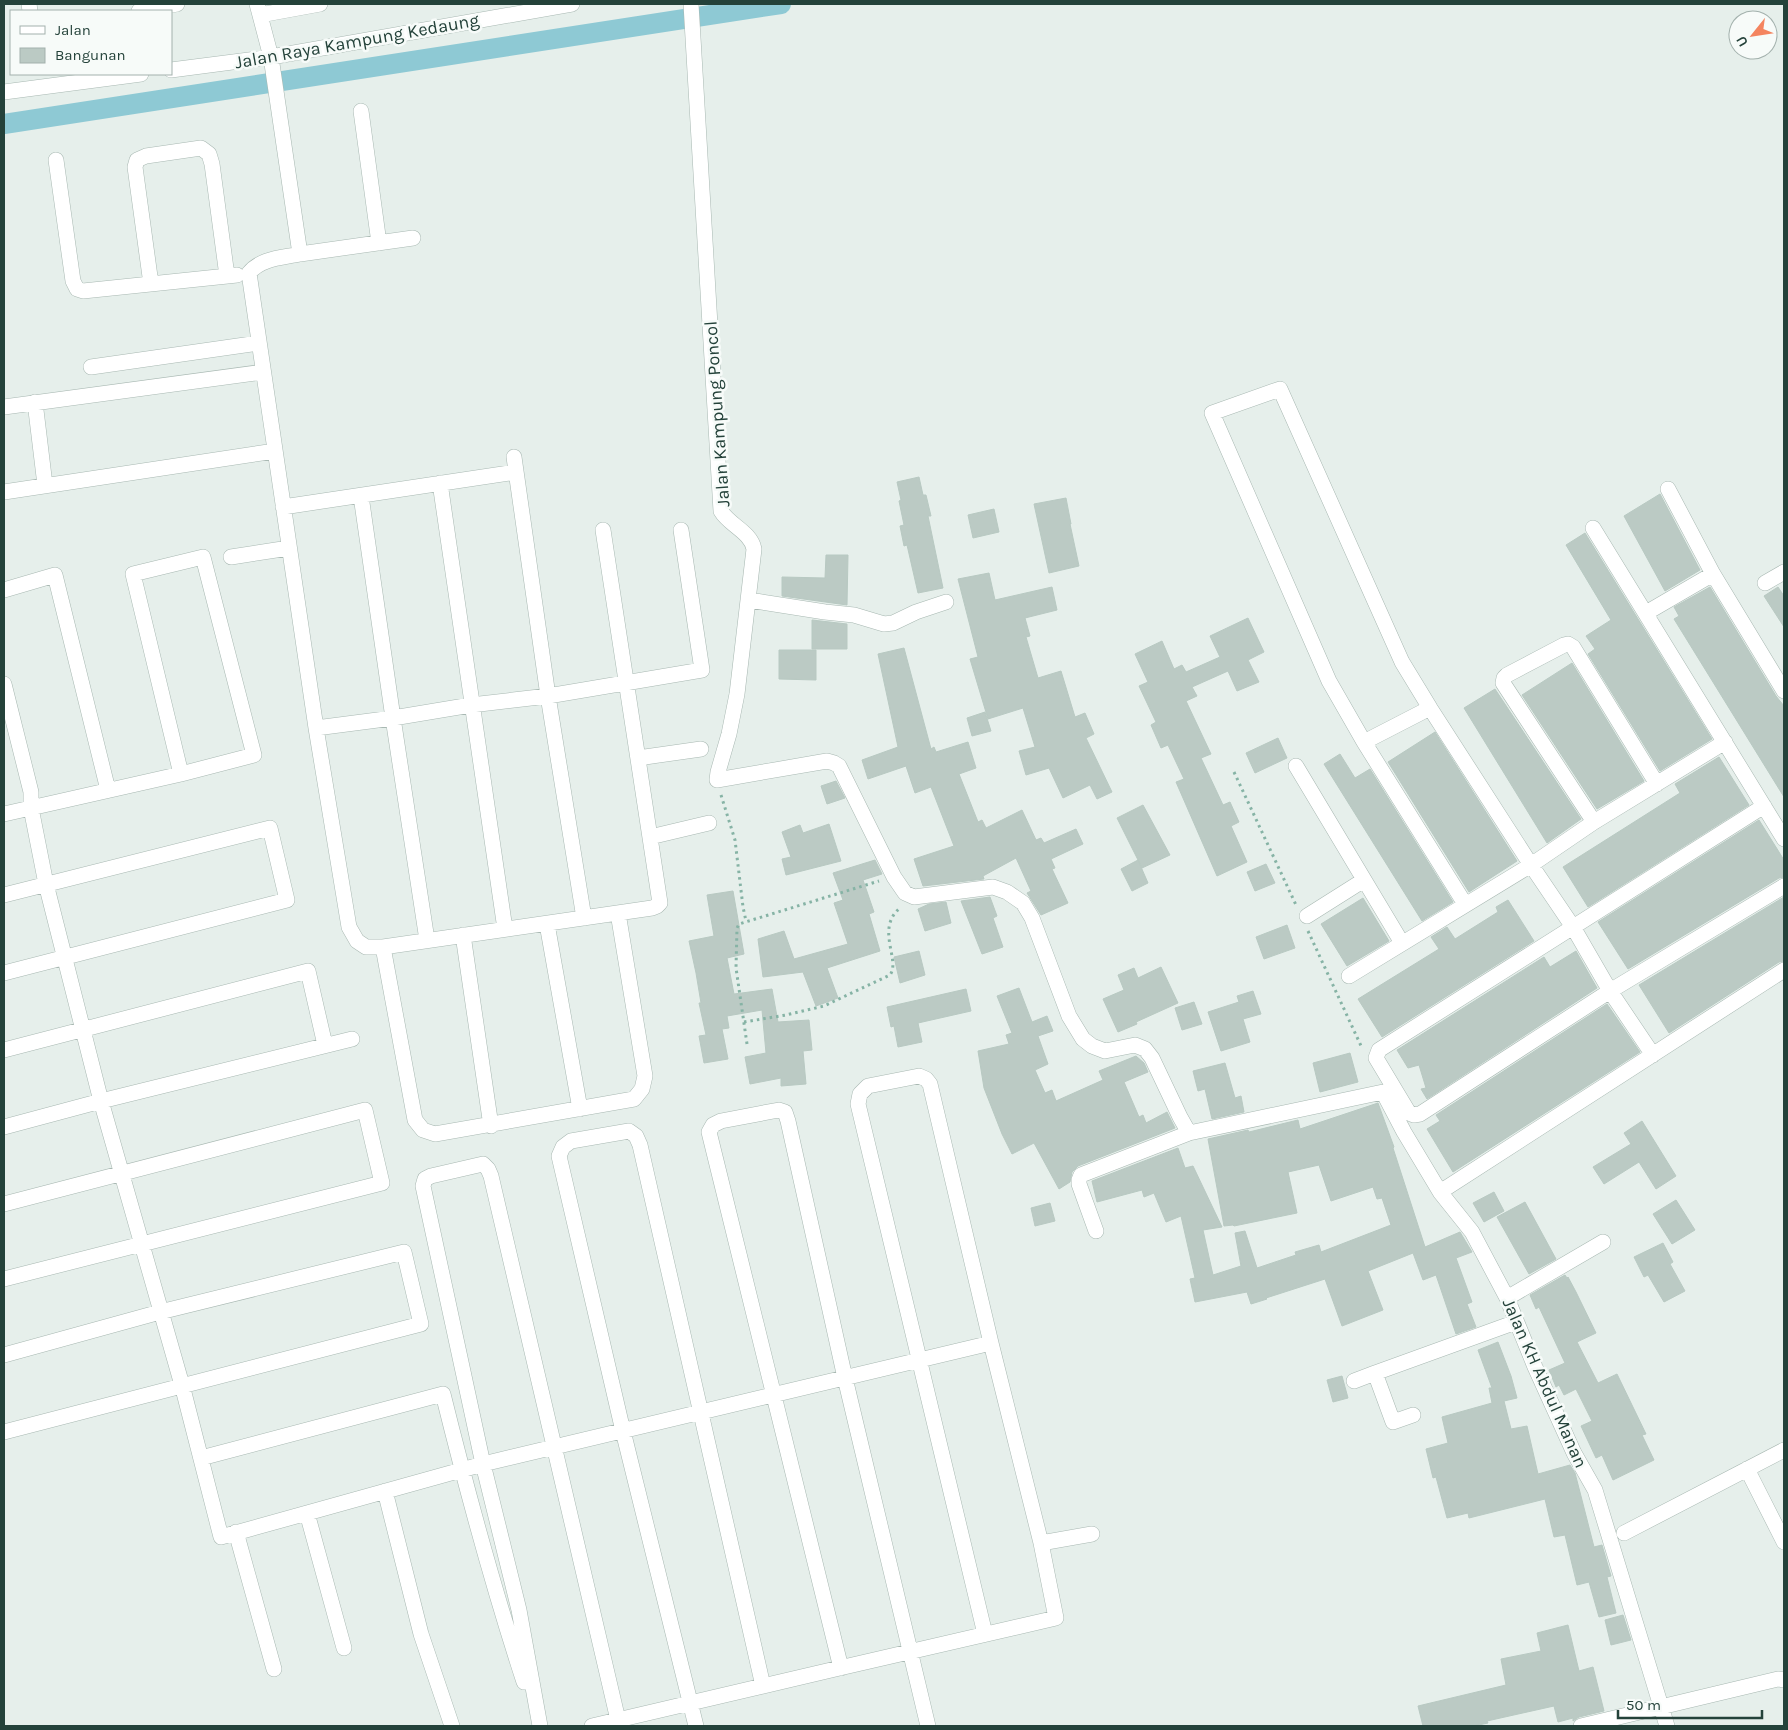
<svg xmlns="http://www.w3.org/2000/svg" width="1788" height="1730" font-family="Karla,sans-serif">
<rect width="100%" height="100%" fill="#e6efeb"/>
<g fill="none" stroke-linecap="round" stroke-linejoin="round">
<path stroke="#8ec9d4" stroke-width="20" d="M4,124L781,4"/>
</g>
<path fill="#bbcac4" stroke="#b8c9c2" d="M919,477L923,495H926L931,516H928L943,588L918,593L907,545L904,546L900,526L904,525L899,501L901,500L897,482Z
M1660,494L1700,570L1665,591L1624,516Z
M1066,498L1071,524H1070L1079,566L1049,573L1034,504Z
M994,509L999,532L973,538L968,515Z
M1585,533L1712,739L1660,771L1588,654L1595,649L1586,636L1611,620L1566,545Z
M826,555H848L847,605L782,596V577L825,578Z
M989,573L995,600L1052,587L1057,610L1025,618L1030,636L1026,637L1038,678L1061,671L1075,717L1085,713L1094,734L1086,738L1112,792L1097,799L1090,785L1063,798L1049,768L1026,775L1019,751L1035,747L1023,708L988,719L970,659L978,657L958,579Z
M1710,587L1776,696L1784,706V797L1674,619L1679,616L1674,607Z
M1778,587L1784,596V627L1764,596Z
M1248,618L1264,652L1248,660L1259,682L1237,691L1228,671L1192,687L1197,696L1186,701L1211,754L1201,758L1223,805L1230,802L1239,822L1231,826L1247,862L1217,876L1176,782L1184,779L1168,745L1161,748L1151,725L1156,722L1139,686L1148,682L1135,654L1162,641L1174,669L1182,665L1186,672L1220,657L1210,636Z
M812,620L847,624V649H812Z
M904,648L931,749L934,747L936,752L968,742L976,768L959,774L978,822L982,820L986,828L1022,810L1036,840L1041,838L1044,843L1076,829L1083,844L1051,859L1055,868L1052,869L1068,903L1041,915L1027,893L1031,891L1016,858L983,876L984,879L923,886L914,859L954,846L931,787L915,793L906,766L868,779L862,760L898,747L878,654Z
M779,650H816V680L779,679Z
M1572,663L1644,781L1597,809L1522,695Z
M1495,689L1581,819L1547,843L1464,708Z
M985,712L991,731L972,736L967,718Z
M1435,732L1517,861L1469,892L1388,762Z
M1278,738L1287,758L1255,773L1246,753Z
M1340,754L1355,778L1370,769L1453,902L1422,921L1324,764Z
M1719,757L1749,805L1588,907L1563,867L1680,793L1675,784Z
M836,781L845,798L827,804L821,786Z
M1143,805L1170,855L1142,868L1117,818Z
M1759,820L1784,860V877L1779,878L1628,969L1598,922Z
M829,824L841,861L786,875L782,859L791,857L782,832L800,825L803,833Z
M875,860L882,874L863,880L874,912L869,914L880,951L827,968L838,998L816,1006L803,972L763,977L758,939L784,931L794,959L848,944L834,903L843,900L833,873Z
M1138,860L1148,883L1132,891L1121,869Z
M1266,864L1275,883L1255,891L1247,872Z
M733,891L744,954L727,958L734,994L772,989L778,1022L809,1020L812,1050L803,1051L806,1084L781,1086V1078L750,1084L745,1057L766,1053L762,1010L727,1016L729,1028L722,1029L728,1059L704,1063L699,1036L706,1035L699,1003H701L696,973L689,941L714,936L707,895Z
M990,897L997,916L993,918L1003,947L982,954L961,901Z
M1784,897V961L1779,962L1669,1033L1639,985Z
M1363,898L1389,941L1347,966L1321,924Z
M1508,900L1534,941L1382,1037L1358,999L1439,949L1431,937L1447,927L1455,939L1498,912L1496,907Z
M946,902L951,923L925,931L918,909L929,904Z
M1287,925L1295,948L1264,959L1256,937Z
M919,951L925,975L900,983L894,957Z
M1576,951L1597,988L1427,1099L1421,1089L1426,1088L1419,1065L1408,1068L1397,1050L1544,957L1550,967Z
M1161,967L1178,1003L1136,1022L1137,1024L1118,1032L1103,999L1124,990L1118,975L1134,968L1138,978Z
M1019,988L1032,1022L1047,1016L1053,1031L1038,1036L1048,1064L1035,1070L1045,1093L1052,1090L1056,1101L1103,1080L1099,1071L1136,1056L1144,1063L1148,1072L1124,1082L1139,1117L1143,1115L1146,1123L1167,1112L1175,1128L1078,1166L1072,1172L1070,1182L1059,1189L1034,1143L1012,1154L1002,1134L984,1088L978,1051L1009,1044L1006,1035L1012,1033L997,996Z
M966,989L971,1011L918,1023L922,1042L898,1047L894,1026L891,1027L887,1007Z
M1253,991L1261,1014L1243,1019L1250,1042L1221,1051L1208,1012L1239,1002L1237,996Z
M1194,1002L1202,1024L1182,1030L1175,1008Z
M1607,1004L1640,1052L1453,1172L1427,1129L1440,1121L1436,1115Z
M1350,1053L1358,1082L1320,1092L1313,1063Z
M1225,1063L1235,1098L1241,1096L1244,1112L1212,1119L1205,1089L1198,1091L1193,1071Z
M1378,1103L1394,1147L1393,1148L1425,1247L1460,1232L1472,1252L1456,1258L1472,1302L1467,1304L1476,1327L1456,1334L1436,1275L1423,1280L1413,1253L1368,1271L1383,1310L1342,1326L1325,1279L1266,1298L1267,1299L1251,1304L1247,1292L1195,1302L1190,1279L1195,1278L1181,1216L1166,1222L1154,1193L1144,1197L1142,1190L1097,1202L1092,1181L1178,1148L1185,1168L1193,1166L1222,1227L1203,1230L1213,1275L1241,1266L1235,1233L1245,1231L1257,1268L1296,1255L1295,1252L1319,1245L1321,1252L1391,1225L1382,1198L1377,1199L1373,1187L1331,1201L1319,1165L1288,1172L1297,1213L1234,1226L1233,1225L1224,1226L1208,1139L1248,1130L1249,1132L1298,1120L1300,1129Z
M1642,1121L1676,1176L1656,1189L1639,1162L1604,1184L1593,1167L1631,1144L1624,1133Z
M1494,1192L1504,1211L1484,1222L1473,1203Z
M1676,1200L1695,1230L1672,1244L1653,1214Z
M1525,1202L1556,1259L1529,1274L1497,1217Z
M1050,1203L1055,1221L1035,1226L1031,1208Z
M1663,1243L1673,1262L1670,1264L1685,1291L1664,1302L1648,1275L1644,1277L1634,1257Z
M1565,1275L1567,1278L1568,1277L1576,1292L1596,1333L1577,1342L1598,1383L1617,1374L1646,1434L1642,1435L1654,1460L1613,1480L1602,1455L1596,1458L1581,1426L1592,1421L1576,1389L1564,1395L1559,1385L1556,1387L1549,1370L1565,1363L1539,1307L1536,1309L1530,1295Z
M1498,1342L1511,1376L1517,1398L1504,1401L1511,1429L1527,1426L1538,1474L1570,1465L1575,1473L1582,1500L1594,1547L1602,1545L1611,1576L1607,1577L1616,1613L1599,1617L1589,1582L1577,1585L1565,1535L1554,1537L1545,1499L1469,1518L1468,1513L1447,1518L1436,1477L1433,1478L1426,1449L1448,1443L1442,1417L1492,1403L1489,1388H1492L1478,1350Z
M1342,1376L1348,1398L1333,1402L1327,1380Z
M1623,1615L1631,1640L1611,1645L1605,1620Z
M1568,1625L1579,1671L1593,1667L1604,1711L1579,1717L1573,1721V1718L1558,1722L1554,1706L1487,1721L1488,1723L1474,1726H1423L1418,1706L1506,1685L1501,1659L1541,1651L1537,1633Z"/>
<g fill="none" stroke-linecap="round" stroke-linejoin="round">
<g stroke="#a8b8b2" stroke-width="16">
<path id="minor" d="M29,4L30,11
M257,4L271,57L300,254C282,258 261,258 249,273L316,728L349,927L357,941L366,947H383L652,908L657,906L660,903L603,530
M691,4L721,511C729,525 751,532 754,549L737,694L729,734L718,772L717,780L827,761L834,763L839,766L894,877L905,893L914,897L993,887L1007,892L1023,903L1032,918L1069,1016L1083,1039L1092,1046L1105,1051L1135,1045L1145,1049L1152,1058L1180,1117L1189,1133L1383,1092L1404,1132L1440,1192L1472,1232L1507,1298L1535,1367L1574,1453L1595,1490L1667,1726
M139,11L177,4
M260,15L320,4
M171,70L271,57L572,4
M4,92L141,74
M361,111L379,243
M56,160L73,281L77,289L83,291L237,275
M300,254L413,238
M151,284L135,167L137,160L146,156L201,148L209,154L212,164L227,276
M91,367L259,343
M35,402L45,485
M4,407L263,372
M514,457L548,696L584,918
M440,483L505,929
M1668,489L1713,574L1784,691
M4,492L275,451
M361,496L393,718L427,940
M283,507L516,472
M1593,528L1784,839
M231,557L289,548
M1765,583L1784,572
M4,590L55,575L108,790
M749,600L825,612L854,615L884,624L893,623L916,612L946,602
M1646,613L1713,574
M4,684L31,792V808L46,884L101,1101L182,1385L221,1537L483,1464L991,1343
M316,728L393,718L471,705L548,696L702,670L681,530
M1364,742L1329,681L1212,413L1280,389L1402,662L1430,708
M638,758L701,749
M1296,766L1402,943
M1764,806L1379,1050L1376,1058L1409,1113L1414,1115L1420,1114L1610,991L1784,886
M4,814L181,774L254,755L203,557L133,574L181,774
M1594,822L1503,683L1504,678L1507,675L1564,645L1568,644L1573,647L1657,784
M650,837L709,823
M4,895L270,828L287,900L4,973
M1465,904L1364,742L1430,708L1531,865L1573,927L1610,991L1653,1055
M1307,916L1364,880
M547,924L580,1109
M463,935L491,1126
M383,947L415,1120L423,1130L435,1134L634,1099L642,1089L645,1076L618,913
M1349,976L1531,865L1594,822L1725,742
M4,1050L308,971L325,1045
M4,1127L101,1101L352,1039
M1440,1192L1784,970
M4,1204L365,1110L382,1183L4,1279
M1096,1231L1079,1184V1180L1081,1175L1189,1133
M1507,1298L1603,1242
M4,1355L160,1312L404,1252L421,1324L4,1432
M1354,1381L1375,1373
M1413,1415L1393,1422L1375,1373L1516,1322
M201,1458L443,1394C467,1491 493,1587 524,1682
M1747,1469L1784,1542
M385,1491L421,1634L452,1726
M307,1513L344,1648
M236,1532L274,1669
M1624,1533L1784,1450
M1041,1543L1092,1534
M841,1668L709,1132L713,1125L721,1121L779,1110L785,1112L788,1121L845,1378L928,1726
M540,1726L519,1610L483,1464L423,1186L425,1179L431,1176L483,1164L488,1169L491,1176L618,1720
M592,1726C747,1689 901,1654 1056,1618L1041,1543L991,1343L930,1084L926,1079L919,1076L868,1086L860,1094L858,1104L985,1634
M696,1726L623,1431L559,1156L563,1147L571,1141L629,1131L636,1136L640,1145L763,1686
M1581,1726L1778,1679L1784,1680"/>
</g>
<path stroke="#86b3a5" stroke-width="3" stroke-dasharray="2.5 4" stroke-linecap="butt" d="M1234,772L1296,905
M721,795L735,840L743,907L746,921
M1308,931L1362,1048
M744,1022L786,1015L824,1006L890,975C901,960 875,929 900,908
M747,1044L736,968L737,928L739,924L879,881"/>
<use href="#minor" stroke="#fff" stroke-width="15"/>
</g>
<g text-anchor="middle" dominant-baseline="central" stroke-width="5" stroke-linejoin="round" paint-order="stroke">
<g font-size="18" fill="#24423a" stroke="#f7fbf9">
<text transform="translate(357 41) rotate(-10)">Jalan Raya Kampung Kedaung</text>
<text transform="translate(717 414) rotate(-94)">Jalan Kampung Poncol</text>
<text transform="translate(1545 1383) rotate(66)">Jalan KH Abdul Manan</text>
</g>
</g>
<rect width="1788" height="1730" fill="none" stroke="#24423a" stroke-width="10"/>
<rect x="10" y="10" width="162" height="65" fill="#f7fbf9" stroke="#a3b1ad"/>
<rect x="20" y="26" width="25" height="8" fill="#ffffff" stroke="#a3b1ad"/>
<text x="55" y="35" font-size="15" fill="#24423a">Jalan</text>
<rect x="20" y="48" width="25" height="15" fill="#bbcac4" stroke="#a3b1ad"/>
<text x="55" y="60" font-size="15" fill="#24423a">Bangunan</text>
<g transform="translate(1753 35) rotate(240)"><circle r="24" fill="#f7fbf9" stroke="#a3b1ad"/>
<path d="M0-4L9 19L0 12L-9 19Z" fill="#f4845f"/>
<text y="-8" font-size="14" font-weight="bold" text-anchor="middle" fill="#24423a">U</text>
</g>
<path d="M1618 1710v8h144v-8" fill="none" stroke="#24423a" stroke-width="2.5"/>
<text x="1626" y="1710" font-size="15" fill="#24423a" stroke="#f7fbf9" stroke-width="4" paint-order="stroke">50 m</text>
</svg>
